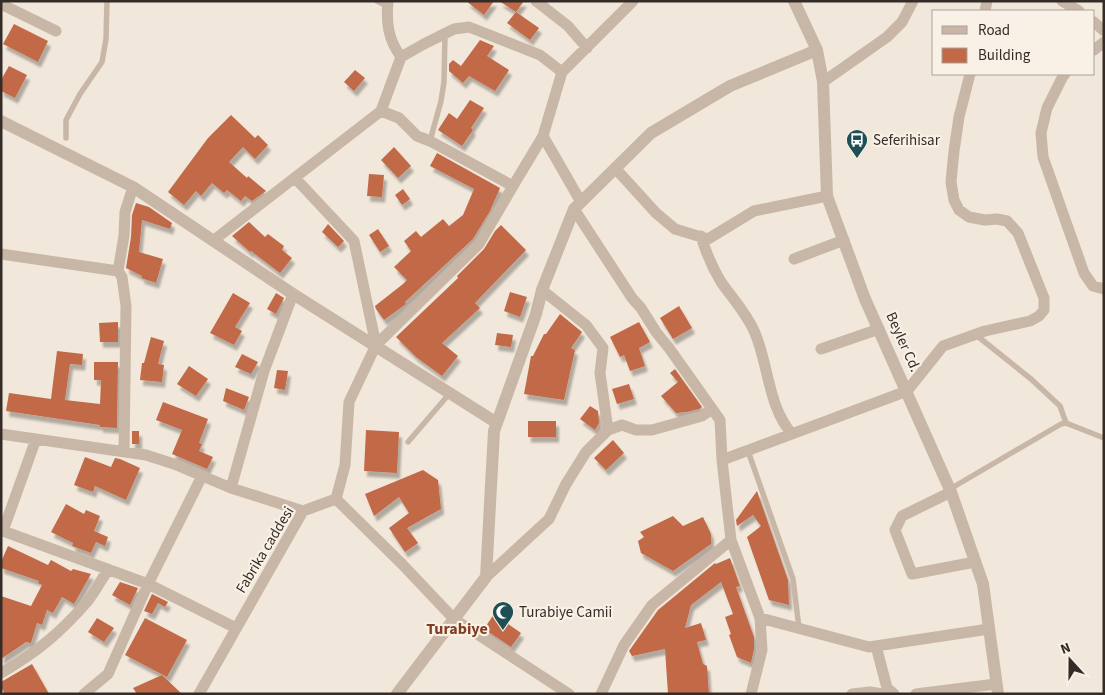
<svg xmlns="http://www.w3.org/2000/svg" width="1105" height="695" font-family="'Source Sans 3',sans-serif">
<defs>
<filter id="shadow"><feDropShadow dx="3" dy="5.5" stdDeviation="1" flood-color="#0004"/></filter>
</defs>
<rect width="100%" height="100%" fill="#f1e7da"/>
<path fill="#c26947" filter="url(#shadow)" d="M466,1H494L484,15Z
M499,1H524L516,12Z
M516,12L539,28L530,40L507,23Z
M14,24L48,41L38,62L3,44Z
M480,40L494,46L487,56L509,70L495,91L469,76L463,83L449,71V64L453,60L461,66Z
M9,66L27,75L15,98L1,91V80Z
M355,70L365,78L354,91L344,82Z
M470,100L484,108L471,128L473,130L462,146L438,130L449,113L457,119Z
M231,115L255,138L258,135L268,145L255,159L243,147L229,162L247,178L248,176L266,191L252,201L245,196L241,201L227,190L224,193L212,183L201,196L196,191L184,205L168,192L208,138Z
M394,147L411,166L398,178L381,160Z
M437,153L500,188L490,211L473,239L405,302L406,304L384,320L376,309L375,306L403,284L407,280L394,267L411,251L404,241L416,231L421,237L443,219L449,226L463,215L474,189L430,166Z
M369,174L384,175L382,197L367,196Z
M403,189L410,199L402,205L395,195Z
M136,203L149,207L172,223L170,229L142,220L139,252L163,259L156,283L141,278L142,276L126,268L131,237L132,215Z
M249,222L265,237L268,234L284,246L282,250L292,258L280,273L251,251L250,252L232,236Z
M328,224L344,241L338,247L322,232Z
M501,225L526,250L475,303L480,308L442,343L458,356L442,376L416,357L396,337L458,278L457,276L484,249L495,231Z
M378,229L389,246L380,252L369,235Z
M510,292L527,297L520,317L504,311Z
M233,293L250,303L235,327L242,331L234,345L210,333Z
M276,293L284,298L276,314L267,309Z
M679,306L692,328L673,339L660,318Z
M560,314L582,332L571,348L575,350L564,400L524,394L531,356H533L544,334H546Z
M118,322V342H100L99,323Z
M639,322L650,342L639,348L645,366L630,371L624,355L620,357L610,337Z
M497,333L513,335L511,347L495,345Z
M151,337L164,341L158,364L164,365L162,382L140,380L142,363H144Z
M57,351L83,354L82,365L70,364L65,400L100,404L101,380H94V362H118L117,428L100,427V425L6,411L9,393L51,399Z
M242,354L258,362L251,374L235,367Z
M189,366L208,379L196,396L177,384Z
M675,369L702,407L699,409L687,412L676,413L661,396L678,382L670,373Z
M277,370L288,371L285,390L274,388Z
M629,384L634,399L617,404L612,389Z
M226,388L249,397L244,410L223,401Z
M163,402L208,419L199,443L202,444L199,451L213,457L207,469L172,454L182,430L156,420Z
M590,406L598,411L599,423L595,430L580,419Z
M528,421H556V437H528Z
M366,430L399,432L397,473L364,471Z
M132,431H139V444H132Z
M613,440L624,453L606,470L594,458Z
M85,457L111,467L115,458L120,459L140,468L126,500L95,486L93,492L74,485Z
M423,470L438,480L441,509L407,528L418,543L405,552L389,528L409,513L399,497L374,516L365,494Z
M757,491L788,580L789,605L769,600L747,537L761,526L753,515L737,526L736,520Z
M66,504L84,514L86,510L100,516L94,531L108,537L105,546L96,542L91,553L72,546L73,543L51,532Z
M673,516L683,526L703,517L711,534V544L673,571L641,553L638,541L644,537L640,532Z
M8,546L48,565L51,560L71,571L73,569L91,574L74,604L62,597L53,613L47,610L42,625L37,623L31,643L26,642L1,659V596L31,606L42,585L38,583L39,581L1,568V562Z
M730,558L740,586L736,587L754,637V649L751,663L737,657L729,635L731,634L725,617L733,614L721,582L691,605L685,628L701,623L706,640L697,642L703,664L707,666L709,694H668L665,649L632,656L629,651L658,610L715,563L716,564Z
M120,582L138,588L130,605L112,595Z
M152,594L168,602L165,607L158,603L152,614L144,611Z
M494,614L521,633L511,647L484,629Z
M97,618L114,628L104,642L88,632Z
M145,618L187,640L167,677L125,655Z
M32,664L49,694H5L1,687V682Z
M162,675L182,694H137L133,688Z"/>
<g fill="none" stroke-linecap="round" stroke-linejoin="round">
<path stroke="#c8b7a7" stroke-width="5.5" d="M377,1L387,6
M66,138V120L80,94L102,62L106,39L107,1
M430,141L441,101L444,82L445,35
M976,335L1031,379L1060,406L1066,423
M408,442L450,393
M748,451L793,579L799,628
M950,489L1061,424L1066,423L1104,438"/>
<path stroke="#c8b7a7" stroke-width="11" d="M388,1C386,23 388,39 401,57
M536,1L568,26L587,48
M1062,1L1079,11
M1,4L56,31
M985,11L987,1
M1094,22L1104,31
M1094,50L1104,42
M1065,74L1063,76L1047,108L1041,133L1043,157L1084,273L1093,286L1104,289
M823,82L887,37L902,22L913,1
M381,111L401,57L424,44L454,29L469,27L540,55L562,72
M543,136L581,202
M615,168L656,213L675,229L708,239L754,211L827,196
M295,178L354,241L376,345
M513,186L543,136L562,72L633,1
M574,209L632,298L641,308L656,332L669,348L720,420L722,460
M701,236C706,253 712,267 721,282C733,299 747,314 755,333C769,366 768,407 792,434
M1,254L118,271
M794,259L844,240
M542,290L586,325L603,348L600,373L608,430
M821,349L879,329
M1,434L146,455L174,464L231,488L303,511
M36,439L3,531L148,584L236,628
M124,452L126,306L122,277L118,271L124,236L125,212L133,187
M231,488L264,371L293,294
M951,492L902,516L895,530L912,574L975,562
M336,499L402,564L454,619L569,694
M731,540L760,618L762,650L751,694
M486,577L549,519L566,484L586,452L608,430L622,425L636,430H652L702,416L712,409
M760,618L869,647L989,629
M876,646L887,688L894,694
M1,673C37,652 60,633 87,602C95,592 101,580 108,570
M84,694L108,674L148,584L202,476
M199,694L303,511L336,499L345,465L349,402L376,345L479,244L513,186L430,141L417,136L399,118L381,111L214,240
M601,694L624,645L652,605L731,540L722,460L907,391L943,346L985,331L1030,321L1039,316L1044,310V298L1018,233L1007,221L997,219L985,220L969,217L959,210L954,200L951,182L954,151L959,117L970,74
M852,694L870,692L882,694
M916,694L996,684"/>
<path stroke="#c8b7a7" stroke-width="12" d="M794,1L817,50L823,82L827,196L865,299L951,492L983,584L998,694
M1,121L133,187L293,294L497,423
M397,694L486,577L494,431L536,314L542,290L574,209L651,133L730,86L817,50"/>
</g>
<defs>
<g id="bus-pin" transform="scale(1.125)"><path d="M0 17L-7.5 6A9.5 9.5 0 1 1 7.5 6Z" fill="#1e4f55" stroke="#f9f1e6"/><path d="M-5-6H5V4H4V6H2V4H-2V6H-4V4H-5ZM-3.5-4V0h7V-4ZM-3.5 1.2v1.5H-2V1.2ZM2 1.2v1.5H3.5V1.2Z" fill="#fff"/></g>
<g id="mosque-pin" transform="scale(1.125)"><path d="M0 17L-7.5 6A9.5 9.5 0 1 1 7.5 6Z" fill="#1e4f55" stroke="#f9f1e6"/><path d="M3.5-4.9A6 6 0 1 0 3.5 4.9A5 5 0 1 1 3.5-4.9Z" fill="#fff"/></g>
</defs>
<g fill-rule="evenodd">
<use href="#bus-pin" x="857" y="140"/>
<use href="#mosque-pin" x="503" y="612"/>
</g>
<g text-anchor="middle" dominant-baseline="central" stroke-width="4.5" stroke-linejoin="round" paint-order="stroke">
<g font-size="15" fill="#352c27" stroke="#f9f1e6" text-anchor="start">
<text x="873" y="140">Seferihisar</text>
<text x="519" y="612">Turabiye Camii</text>
</g>
<g font-size="15" fill="#352c27" stroke="#f9f1e6">
<text transform="translate(903 342) rotate(66)">Beyler Cd.</text>
<text transform="translate(265 550) rotate(-59)">Fabrika caddesi</text>
</g>
<g font-size="16" font-weight="bold" fill="#813d23" stroke="#f9f1e6">
<text x="457" y="629">Turabiye</text>
</g>
</g>
<rect width="1105" height="695" fill="none" stroke="#352c27" stroke-width="5"/>
<rect x="932" y="10" width="162" height="65" fill="#f9f1e6" stroke="#aba29a"/>
<rect x="942" y="26" width="25" height="8" fill="#c8b7a7" stroke="#aba29a"/>
<text x="978" y="35" font-size="15" fill="#352c27">Road</text>
<rect x="942" y="48" width="25" height="15" fill="#c26947" stroke="#aba29a"/>
<text x="978" y="60" font-size="15" fill="#352c27">Building</text>
<g transform="translate(1070 660) rotate(339)" stroke="#f9f1e6" stroke-width="4" paint-order="stroke">
<path d="M0-4L9 19L0 12L-9 19Z" fill="#352c27"/>
<text y="-8" font-size="14" font-weight="bold" text-anchor="middle" fill="#352c27">N</text>
</g>
</svg>
